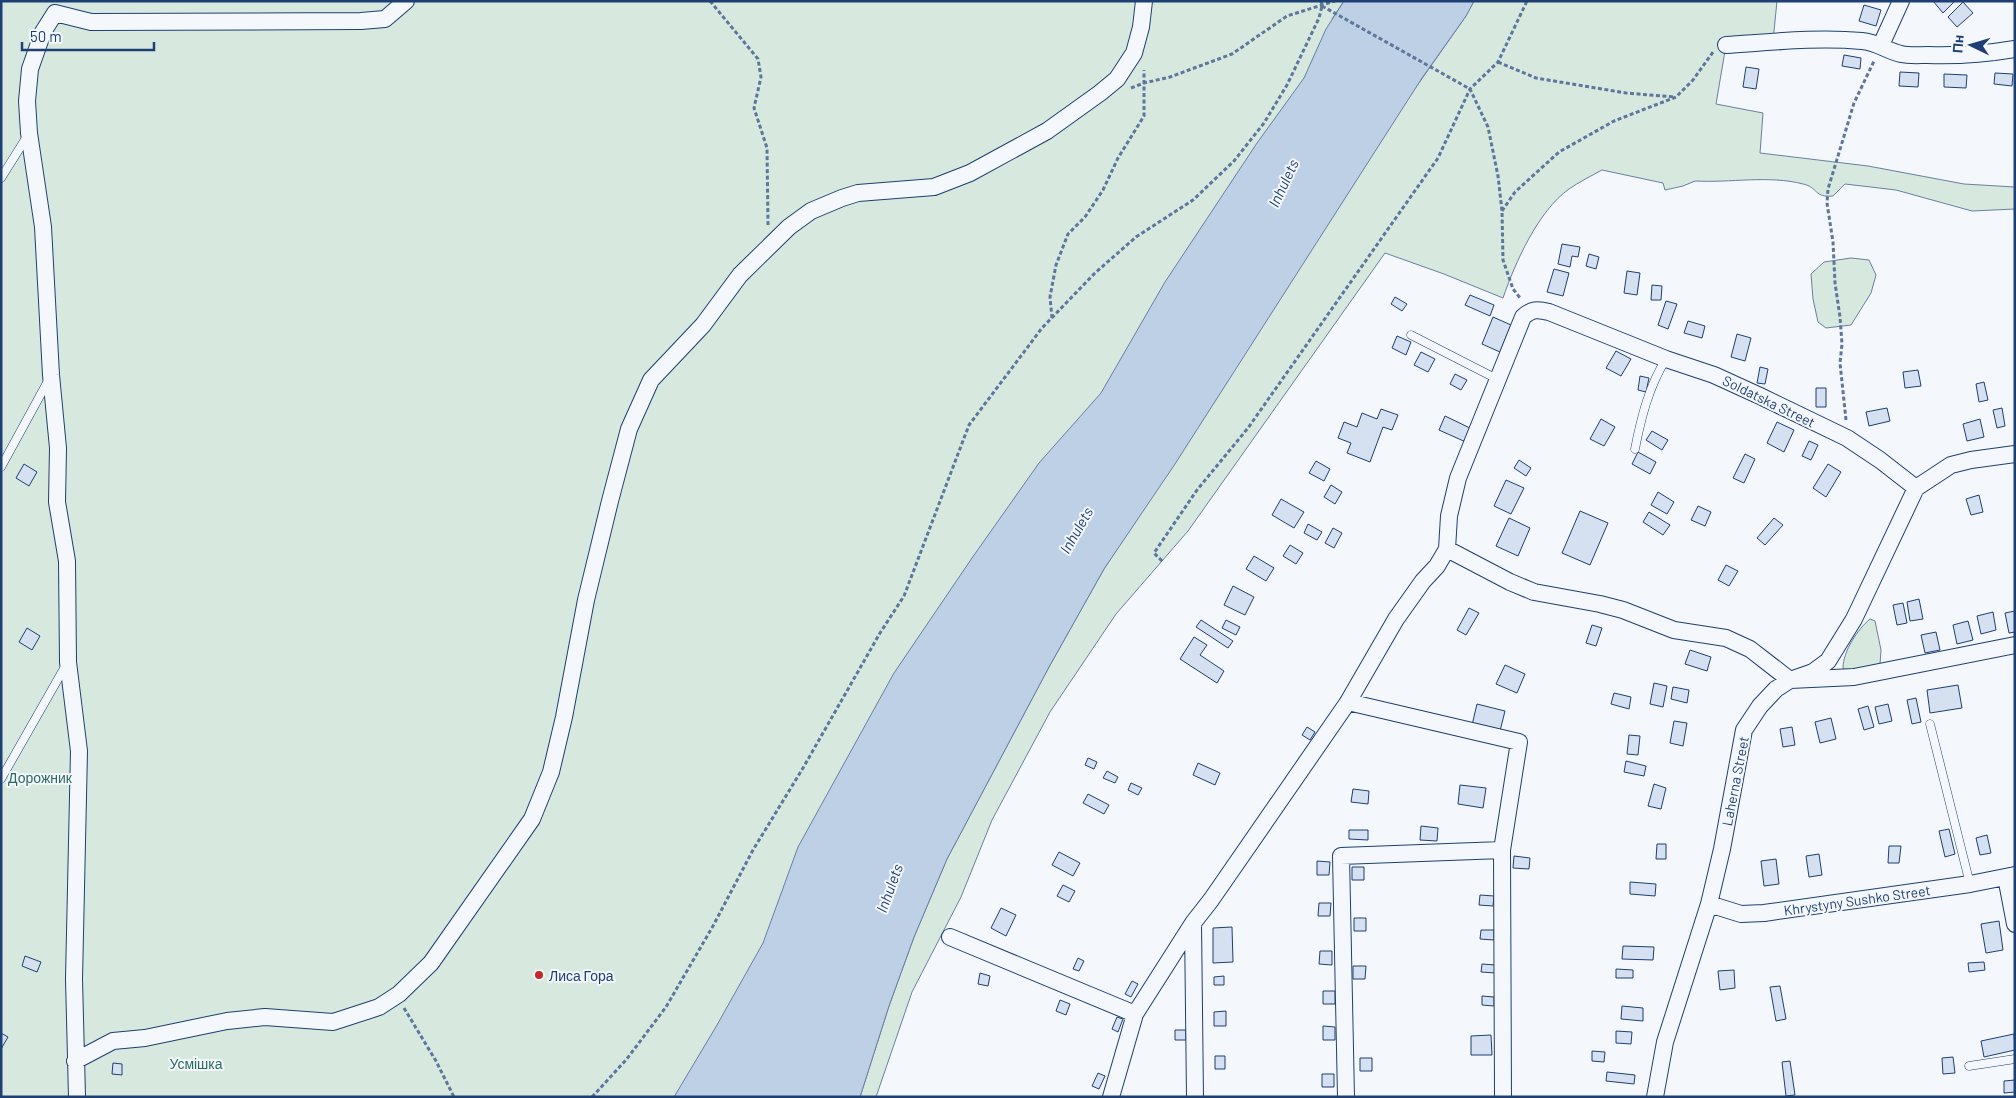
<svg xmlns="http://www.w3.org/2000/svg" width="2016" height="1098" font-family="Barlow,sans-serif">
<rect width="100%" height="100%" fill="#f4f7fb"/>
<path fill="#d7e8df" stroke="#687fa3" d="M1,1H1344L1332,19L1346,25L783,1097H1Z
M1474,1H1777L1773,41L1726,45L1716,104L1763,113L1760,153L1868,166L1964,184L2015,187V209L1972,211L1896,190L1845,184L1833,196C1814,198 1818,187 1803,184C1769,175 1730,183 1695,181L1683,186L1665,190L1663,183L1602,170C1591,176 1579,182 1569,189C1538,211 1515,263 1503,298L1444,274L1385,253L1188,531L1116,614L1050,712L992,820L961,897L912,992L876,1097H860L889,1006L914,937L947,859L1049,667L1104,569L1212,405L1289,268L1466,16Z
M1851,258L1869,260L1876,275L1871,293L1851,325L1826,328L1818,322L1813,299L1811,274L1824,262Z
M1870,619L1875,621L1881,650L1880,664L1850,674L1843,668C1843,651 1858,629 1870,619Z"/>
<path fill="#bed0e5" stroke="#687fa3" d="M1344,1H1474L1466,16L1422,78L1175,464L1104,569L1049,667L947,859L914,937L889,1006L860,1097H674L717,1025L763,943L798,847L894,673L972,558L1039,463L1101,393L1165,282L1257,143L1304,78L1326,29Z"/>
<path fill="#d5e0f0" stroke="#1d3f73" d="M1933,1H1955L1943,13Z
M1963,2L1973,13L1957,27L1948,17Z
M1864,5L1881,10L1876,26L1859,21Z
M1844,55L1861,58L1860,69L1842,66Z
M1746,67L1759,69L1756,89L1743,87Z
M1900,72L1919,73L1918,87L1899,86Z
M1995,73L2013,74L2012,86L1994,84Z
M1944,74L1967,75L1966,88L1944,87Z
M1562,244L1580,247L1578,257L1572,256L1570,267L1558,264Z
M1589,254L1599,257L1596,269L1586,266Z
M1554,269L1569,273L1563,296L1547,292Z
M1627,271L1640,273L1637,295L1624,293Z
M1652,285L1662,286L1661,300H1651Z
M1470,295L1494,305L1490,316L1465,305Z
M1395,297L1407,304L1402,311L1391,304Z
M1666,301L1677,304L1668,329L1658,325Z
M1493,317L1511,325L1500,352L1482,344Z
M1688,321L1705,326L1702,338L1684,333Z
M1737,334L1751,338L1745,361L1731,357Z
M1397,336L1411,342L1406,355L1392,348Z
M1616,351L1631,359L1621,376L1606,368Z
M1421,352L1435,359L1428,372L1414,365Z
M1760,367L1768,369L1765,384L1757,383Z
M1918,370L1921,386L1905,388L1903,372Z
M1455,374L1467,380L1461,390L1450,384Z
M1640,376L1649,378L1646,392L1638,390Z
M1984,382L1988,400L1979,402L1976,384Z
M1816,388H1826V407H1816Z
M1887,408L1890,421L1869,426L1866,412Z
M2002,408L2005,426L1997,428L1993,410Z
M1381,409L1398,415L1392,430L1383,427L1370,462L1347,453L1351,443L1338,438L1344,422L1357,427L1362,413L1377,419Z
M1445,416L1474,430L1468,443L1439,430Z
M1601,419L1615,427L1604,446L1590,439Z
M1980,419L1984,437L1967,441L1963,424Z
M1777,422L1794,430L1784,452L1767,443Z
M1652,431L1668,440L1662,450L1646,440Z
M1809,441L1818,445L1811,460L1802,456Z
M1638,452L1656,462L1650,474L1632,464Z
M1745,454L1755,459L1744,483L1733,478Z
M1519,460L1531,468L1526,476L1514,468Z
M1316,461L1330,469L1324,481L1309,473Z
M24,464L37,472L29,486L16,478Z
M1828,464L1841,472L1826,497L1813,488Z
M1506,480L1524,488L1511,514L1494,506Z
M1331,485L1342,492L1335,504L1324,497Z
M1658,492L1674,502L1667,514L1651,505Z
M1979,495L1983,512L1971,515L1966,499Z
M1281,499L1304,512L1294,528L1272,515Z
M1698,506L1711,512L1705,526L1691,520Z
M1580,511L1608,523L1590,565L1562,553Z
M1649,512L1670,525L1663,535L1643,522Z
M1509,518L1530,528L1518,556L1496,546Z
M1774,518L1783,525L1765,545L1757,538Z
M1308,524L1322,532L1317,540L1304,533Z
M1333,528L1342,533L1334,548L1325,543Z
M1290,545L1303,553L1296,564L1283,556Z
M1254,556L1274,568L1266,581L1246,569Z
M1726,565L1738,571L1729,586L1718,580Z
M1233,586L1254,597L1245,615L1224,605Z
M1919,599L1923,619L1910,621L1907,602Z
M1903,603L1907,623L1897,625L1893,605Z
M1469,608L1479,613L1466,635L1457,630Z
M2015,611V632L2009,633L2005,613Z
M1993,612L1996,630L1981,634L1977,616Z
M1201,620L1233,641L1228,648L1196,627Z
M1226,620L1240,627L1236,635L1222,628Z
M1968,621L1973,640L1957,644L1953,625Z
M1592,625L1602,628L1596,646L1586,643Z
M27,628L40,636L32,650L19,642Z
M1936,632L1940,650L1925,653L1921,635Z
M1194,637L1207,645L1200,655L1224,671L1217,683L1180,659Z
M1690,650L1711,657L1707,671L1685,664Z
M1505,665L1525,674L1517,693L1496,684Z
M1654,683L1667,686L1663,707L1650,704Z
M1958,685L1962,708L1930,713L1927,690Z
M1673,687L1689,690L1687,703L1671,699Z
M1614,693L1631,697L1629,709L1611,704Z
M1916,698L1921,722L1912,724L1907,700Z
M1477,704L1505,711L1500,731L1472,725Z
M1888,704L1892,721L1879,724L1875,707Z
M1868,706L1874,727L1864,730L1858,709Z
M1831,718L1836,739L1820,743L1815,722Z
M1674,721L1687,723L1683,746L1670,743Z
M1307,727L1315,732L1310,740L1302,735Z
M1792,727L1795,745L1783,747L1780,729Z
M1629,735L1640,736L1638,755L1627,754Z
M1088,758L1097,762L1094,769L1085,765Z
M1626,761L1646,766L1644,776L1624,772Z
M1198,763L1220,773L1215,785L1193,775Z
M1107,771L1118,777L1115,783L1103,778Z
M1131,783L1142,788L1138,795L1128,790Z
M1654,784L1666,788L1661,809L1648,806Z
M1460,785L1486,788L1483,808L1458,804Z
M1353,789L1369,791L1368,804L1351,802Z
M1088,794L1109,805L1104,814L1083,803Z
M1421,826L1438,828L1437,841L1420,840Z
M1949,829L1955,854L1945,857L1939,831Z
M1349,830H1368V840L1349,839Z
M1987,835L1991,853L1980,855L1976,838Z
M1657,844H1666V859H1656Z
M1889,846H1901L1899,863H1888Z
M1059,852L1080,863L1073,876L1052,865Z
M1819,854L1822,875L1809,877L1806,856Z
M1514,856L1530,858L1529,869L1513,868Z
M1776,859L1779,884L1764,886L1761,861Z
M1317,861L1330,862L1329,875H1317Z
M1352,867H1364V880H1352Z
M1630,882L1656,884L1655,896L1630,894Z
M1063,885L1075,891L1069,902L1057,896Z
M1480,895L1494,896L1493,906L1479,905Z
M1319,903H1331L1330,916H1318Z
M1001,908L1016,915L1006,936L991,928Z
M1354,918H1366V931H1354Z
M1999,921L2003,950L1986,953L1981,924Z
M1232,927L1233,962L1213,963V928Z
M1481,930H1494V940L1480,939Z
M1623,946L1654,947L1653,960L1622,959Z
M1320,951H1332V965L1319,964Z
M25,956L41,962L37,972L22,966Z
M1078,958L1084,961L1079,971L1073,969Z
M1984,962L1985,970L1969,972L1968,963Z
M1482,964L1496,965V973L1481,972Z
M1353,966H1366L1365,979H1353Z
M1616,969L1633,970V978H1616Z
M1734,970L1735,988L1720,990L1718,971Z
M980,973L990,976L988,986L978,984Z
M1224,976V985H1214V977Z
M1132,981L1138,984L1131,997L1125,994Z
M1780,986L1786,1019L1776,1021L1770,987Z
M1323,991H1335V1004H1323Z
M1482,996L1494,997V1006L1482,1005Z
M1060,1000L1070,1004L1066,1015L1056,1011Z
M1622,1006L1643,1008V1021L1621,1019Z
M1226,1011V1026H1214V1012Z
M1117,1017L1123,1019L1118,1032L1112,1029Z
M1323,1026L1335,1027V1040H1323Z
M1175,1030H1186V1040H1175Z
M1616,1031L1632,1032L1631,1044L1616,1043Z
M1,1033L8,1037L1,1049Z
M2014,1034L2015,1050L1984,1057L1981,1041Z
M1491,1035L1492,1055H1471V1036Z
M1592,1051L1605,1052L1604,1062L1592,1061Z
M1215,1056H1225V1069H1215Z
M1953,1057L1955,1073L1943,1074L1942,1058Z
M1360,1058H1372V1071H1360Z
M1790,1061L1795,1095L1786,1096L1782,1062Z
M113,1063L122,1064V1075L112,1074Z
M1607,1072L1635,1075L1634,1084L1606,1081Z
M1098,1073L1105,1076L1099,1089L1092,1086Z
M1322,1074H1334V1087H1322Z
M2015,1080V1092L2004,1093V1081Z"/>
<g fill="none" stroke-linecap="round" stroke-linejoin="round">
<g stroke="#1d3f73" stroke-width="9">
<path id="service" d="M1,178L28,135
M1411,335L1497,379
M1635,449C1641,418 1649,386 1666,359
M1,467L48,381
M1930,724L1970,884
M1,779L66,665
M1969,1066L2015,1059"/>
</g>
<g stroke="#1d3f73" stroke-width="18">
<path id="minor" d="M1726,45C1772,42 1817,37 1862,41C1877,42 1887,51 1901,54C1910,56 1919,55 1928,55C1958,56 1985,54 2015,49
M1881,45L1901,1
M1447,549L1510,582L1534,592L1600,604L1623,610L1674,630L1726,638L1750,649L1790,680L1854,677L2015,645
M1348,702L1519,742L1502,850
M2006,877L2015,924
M1709,904L1741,914L1764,913L1970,884L2015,875
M1193,923L1195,1097
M950,937L1135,1014
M75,1061L113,1041L145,1038L227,1021L265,1017L333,1022L379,1007L399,994L431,963L532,819L551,772L564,717L586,600L610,501L629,429L651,380L703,325L740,275L789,227L811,211L842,198L858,193L934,187L970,173L1047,131L1100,93L1117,79L1134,53L1141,27L1144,1
M77,1097L74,979L79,751L68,662L67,561L57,502L58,448L51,375L43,227L29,133L27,101L30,69L43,32L55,13L91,22L361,21L385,19L406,1
M1111,1097L1135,1014L1193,923L1211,900L1348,702L1396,619L1423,581L1437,566L1447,549L1449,516L1458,478L1523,317C1532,309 1537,309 1549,312L1666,359L1714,375L1760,396L1847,438L1880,460L1916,488
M1346,1097L1341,856L1502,850L1503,1097
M1655,1097L1665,1042L1709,904L1722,849L1744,730L1760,706L1776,689L1790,680L1813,672L1828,661L1854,619L1916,488L1951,465L1971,460L2015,454"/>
</g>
<path stroke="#5e769c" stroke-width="3" stroke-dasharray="4 2.5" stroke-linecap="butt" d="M710,1L758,59L761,77L754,108L767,148L768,225
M1322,6L1470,89L1488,127L1498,176L1502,211L1503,260L1513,289L1521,299
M1498,62L1536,78L1626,93L1675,97
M1131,88L1144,83L1170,77L1232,54L1287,16L1335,1
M1502,211L1515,192L1559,152L1614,121L1676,97L1693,80L1713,52
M1052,318L1050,297L1056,265L1068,234L1085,217L1103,190L1118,158L1144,116V70
M1846,420L1840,363L1842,344L1840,317L1835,283L1833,242L1827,203L1828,189L1854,103L1874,61
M1162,561L1154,553L1197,490L1248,428L1438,158L1470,89L1498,62L1527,1
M404,1008L436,1061L454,1097
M592,1097L626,1060L666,1007L713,926L753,850L803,768L880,633L904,596L969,425L1042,328L1095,273L1136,237L1193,200L1234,161L1264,123L1287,85L1319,18L1322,6L1321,1"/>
<use href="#service" stroke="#f4f7fb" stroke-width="8"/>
<use href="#minor" stroke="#f4f7fb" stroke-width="16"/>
</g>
<circle fill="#c62828" stroke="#f4f7fb" stroke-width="2" cx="539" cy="975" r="5"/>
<g text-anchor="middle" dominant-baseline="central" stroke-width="4" stroke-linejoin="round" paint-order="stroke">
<g font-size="14" fill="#1d3f73" stroke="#f4f7fb">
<text transform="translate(1769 401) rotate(26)">Soldatska Street</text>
<text transform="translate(1735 781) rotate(-79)">Laherna Street</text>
<text transform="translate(1857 900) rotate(-8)">Khrystyny Sushko Street</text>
</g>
<g font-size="14" fill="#2c6c60" stroke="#f4f7fb">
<text x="40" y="777">Дорожник</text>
<text x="196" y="1063">Усмішка</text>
</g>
<g font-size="14" fill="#1d3f73" stroke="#f4f7fb" text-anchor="start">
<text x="549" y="975">Лиса Гора</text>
</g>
<g font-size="15" font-style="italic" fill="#1d3f73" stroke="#f4f7fb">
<text transform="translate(1283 183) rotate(-65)">Inhulets</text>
<text transform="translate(1076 530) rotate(-60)">Inhulets</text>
<text transform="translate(889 888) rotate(-70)">Inhulets</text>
</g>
</g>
<rect width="2016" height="1098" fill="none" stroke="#1d3f73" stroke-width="5"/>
<g transform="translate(1971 45) rotate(275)" stroke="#f4f7fb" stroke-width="4" paint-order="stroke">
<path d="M0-4L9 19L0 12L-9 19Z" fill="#1d3f73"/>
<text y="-8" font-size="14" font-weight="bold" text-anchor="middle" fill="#1d3f73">Пн</text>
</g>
<path d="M22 42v8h132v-8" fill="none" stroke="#1d3f73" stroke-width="2.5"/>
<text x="30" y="42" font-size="15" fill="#1d3f73" stroke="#f4f7fb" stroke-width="4" paint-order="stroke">50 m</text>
</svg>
